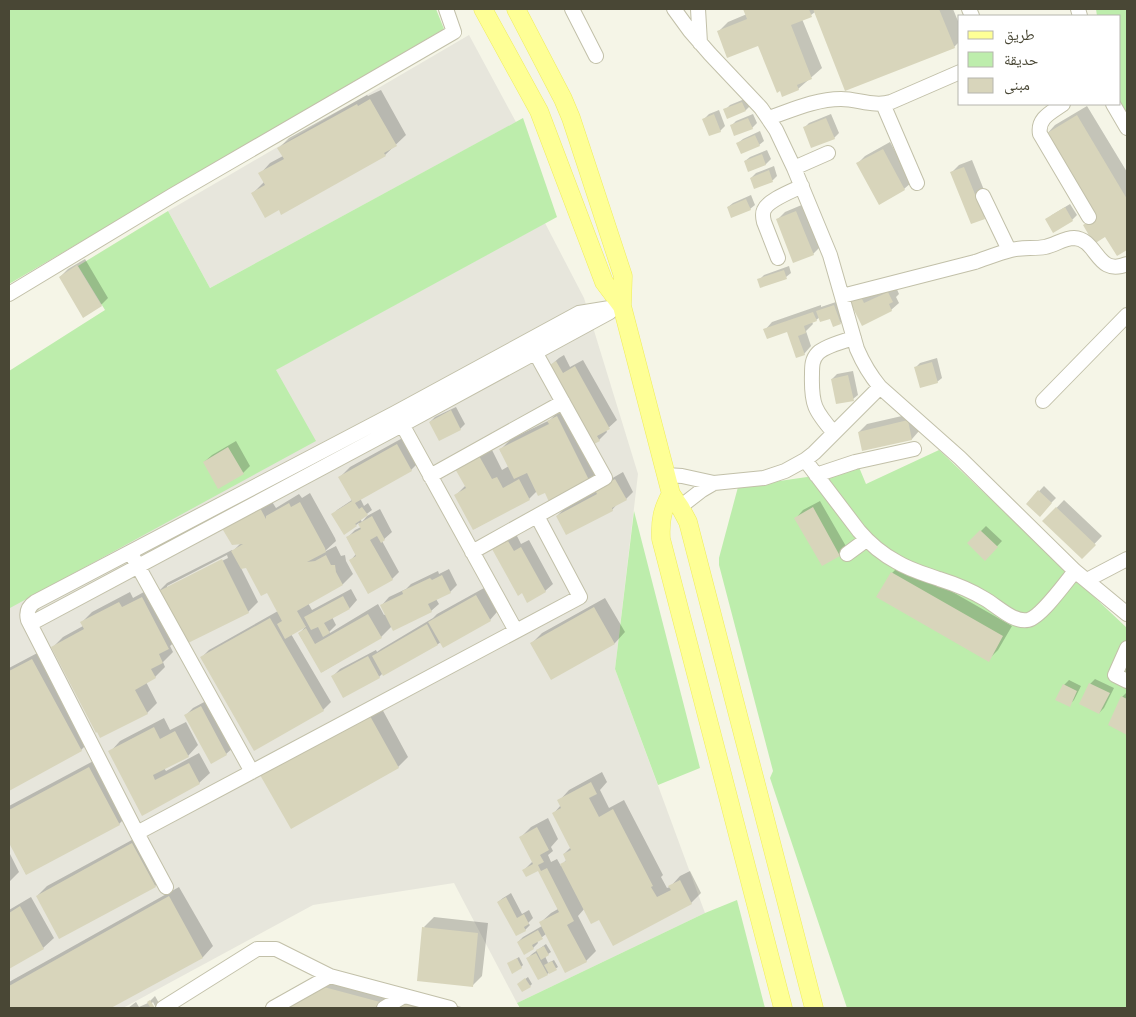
<svg xmlns="http://www.w3.org/2000/svg" width="1136" height="1017" font-family="'Fira Sans Condensed','Noto Naskh Arabic',sans-serif">
<rect width="100%" height="100%" fill="#f5f5e7"/>
<path fill="#e7e6dc" d="M469,35L516,122L210,288L168,211Z
M545,223L584,298L638,474L615,669L705,913L517,1003L454,883L313,905L123,1008H9V515Z"/>
<path fill="#bdedac" d="M9,9H436L444,29L9,284Z
M1096,9H1127V121L1120,104V16H1097Z
M523,118L557,217L276,370L316,441L10,608L9,606V371L105,310L78,266L168,211L210,288Z
M939,450L1127,628V1008H847L770,778L773,771L719,565V558L738,487L807,477L856,460L866,484Z
M634,511L700,768L658,785L615,669Z
M737,900L765,1008H520L517,1003L705,913Z"/>
<path fill="#0003" fill-rule="evenodd" d="M744,9H953L960,26V41L954,47L815,12L811,15L802,19L822,68L798,89L759,45L718,32L728,22L747,14Z
M381,90L406,135L385,155L279,209L253,193L264,182L260,174L270,163L283,156L279,148L289,138L367,95L368,96Z
M747,98L750,106L746,110H725L730,105Z
M1087,106L1127,172V248L1117,254L1045,136L1055,125Z
M719,110L725,126L720,131L704,119L709,114Z
M753,114L757,123L752,128L731,126L736,121Z
M831,114L839,133L834,138L804,128L809,123Z
M760,131L764,141L759,145L738,143L743,139Z
M890,142L912,182L904,189L858,163L865,156Z
M767,150L771,159L766,164L749,171L745,161L750,157Z
M972,160L992,210L984,218L952,172L959,165Z
M774,166L777,176L773,180L755,187L751,178L756,173Z
M751,195L755,205L750,209L728,207L733,203Z
M804,204L820,247L813,254L777,220L785,212Z
M1070,204L1077,215L1072,220L1054,231L1047,220L1052,215Z
M85,259L108,298L101,305L60,277L68,269Z
M789,266L791,273L786,277L759,280L764,275Z
M895,285L899,294L896,297L899,303L891,310L851,300L868,288L872,296Z
M839,301L845,319L840,323L831,317H820L816,320L812,322L813,324L806,331L811,346L804,354L788,330H765L772,322L821,305V307Z
M564,355L570,367L583,360L617,420L606,430L607,432L599,440L595,443L551,365L559,358Z
M937,358L942,378L937,382L916,367L920,363Z
M853,371L858,395L853,399L832,379L837,374Z
M456,407L465,424L460,429L430,422L435,417Z
M567,407L599,470L589,481L546,491H537L529,499L474,529L456,495L466,485L456,467L489,444L502,470L509,466L500,450L511,439L550,420L559,411Z
M915,413L919,431L912,439L863,450L859,432L867,424Z
M408,435L422,459L411,470L360,498L364,506L368,503L372,510L360,519L362,522L367,516L380,509L392,532L382,541L399,572L392,579L351,560L356,554L347,538L355,530L361,527L359,523L356,525L333,515L337,510L352,500L340,477L350,467Z
M236,441L250,466L243,473L204,462L212,455Z
M623,472L633,492L626,499L618,503L612,510L557,516L565,508L597,491L604,483Z
M1044,486L1056,498L1039,515L1027,504Z
M310,493L335,538L336,541L324,552L336,546L341,556L345,555L346,561L353,574L343,584L308,603L312,610L351,589L357,600L350,608L332,617L336,625L329,632L330,633L378,604L384,615L386,614L382,605L389,597L406,589L411,584L438,571L439,574L449,569L457,585L450,592L436,599L439,604L431,611L392,626L381,637L322,672L299,634L306,626L291,634L331,702L323,710L201,658L209,650L278,611L267,591L246,567L241,568L258,602L248,612L181,636L170,646L173,652L163,662L165,667L155,677L146,682L157,703L147,713L53,647L63,637L83,626L82,622L92,612L130,592L133,598L153,587L156,594L167,583L232,550L233,551L241,543L232,544L269,497L276,508L299,494L302,498ZM227,555L228,558L167,588V586Z
M1064,500L1102,536L1082,557L1044,521Z
M820,501L847,548L839,555L796,518L803,510Z
M986,526L1002,541L985,559L969,543Z
M516,534L521,544L529,540L553,584L545,591L494,550L501,542Z
M902,563L1012,626L998,650L988,660L892,573Z
M484,588L497,612L490,620L441,642L438,644L383,673L379,677L333,676L340,669L376,650L377,652L381,649L433,618L437,614Z
M605,598L625,632L615,643L552,678L532,643L542,633Z
M43,650L91,740L81,750L9,789V668Z
M1095,679L1114,688L1104,708L1099,713L1090,684Z
M1069,680L1081,686L1074,700L1069,705L1064,685Z
M1127,692V733L1109,725L1122,697Z
M208,700L234,747L226,754L186,715L193,708Z
M381,707L408,757L398,767L262,775Z
M164,718L170,730L186,722L198,745L188,756L164,768L166,771L199,753L210,773L199,783L143,814L110,752L120,741Z
M99,758L129,814L119,824L26,874L9,841V806Z
M602,772L607,782L600,790L609,808L624,800L663,875L661,877L667,888L670,887L680,876L690,871L701,893L691,903L599,918L585,908L578,916L596,951L586,961L546,934L537,941L538,943L533,948L518,942L523,937L542,926L540,923L551,913L558,909L538,869L524,870L533,861L521,837L531,827L548,818L558,839L551,847L553,851L548,855L551,862L557,859L561,866L567,859L564,854L571,847L554,813L561,805L559,801L569,790Z
M143,834L165,876L155,886L37,896L47,886Z
M9,852L19,872L9,882Z
M179,887L213,946L203,957L109,1008H15L13,1005L9,1008V982Z
M511,893L522,914L529,910L533,918L528,923L530,925L525,930L498,902L503,898Z
M31,897L54,938L43,948L9,967V910Z
M434,917L488,923L482,976L472,986L424,927Z
M546,944L551,952L545,956L548,963L554,960L558,967L547,974L528,958L532,954Z
M519,957L523,965L521,967L511,962Z
M335,977L392,993L383,1002L373,1008H278Z
M528,977L532,984L530,986L521,982Z
M409,993L465,1008H384Z
M155,996L160,1005L156,1008L153,1002L151,1004L153,1008H128L136,1002L139,1007L148,1003Z"/>
<path fill="#d8d5bb" d="M743,9H809L812,17L791,25L812,79L797,85L799,90L782,97L780,91L777,93L758,46L727,58L717,31L747,19Z
M813,9H939L955,48L845,91Z
M370,99L397,146L384,153L386,156L281,215L279,210L265,218L251,193L265,185L258,173L284,159L277,148L357,104L358,106Z
M742,102L746,111L727,119L723,109Z
M714,114L721,132L709,136L702,119Z
M1077,115L1127,199V250L1117,256L1105,237L1094,244L1083,225L1094,218L1044,135Z
M748,118L753,129L734,136L730,125Z
M826,118L835,139L811,148L803,127Z
M755,135L760,146L741,154L736,143Z
M883,149L905,190L879,205L856,163Z
M762,154L766,165L748,172L744,161Z
M964,167L985,219L971,224L950,172Z
M769,170L773,182L754,189L750,178Z
M746,199L751,210L731,218L727,207Z
M1065,207L1073,221L1053,233L1045,219Z
M796,211L814,255L793,263L776,219Z
M77,265L102,306L83,318L59,277Z
M784,270L787,279L760,288L757,279Z
M888,292L893,302L889,304L892,311L862,326L849,300L860,295L864,303Z
M834,305L841,324L833,327L830,319L820,322L816,311Z
M813,312L817,321L804,326L806,333L798,336L805,355L796,358L787,332L767,339L763,329Z
M556,361L563,373L575,366L610,429L597,436L600,441L594,444L550,365Z
M932,362L938,383L920,388L914,367Z
M848,375L854,401L836,404L831,379Z
M451,410L461,430L439,441L429,422Z
M557,416L590,482L549,502L545,493L538,496L527,473L514,479L499,449L549,424L547,421Z
M908,420L912,440L862,451L858,432Z
M397,444L412,471L355,503L359,509L362,507L368,515L355,524L357,526L344,535L331,514L352,501L338,477Z
M228,447L244,474L218,489L203,462Z
M478,454L492,479L497,477L503,488L519,479L530,500L473,530L454,495L466,488L454,467Z
M615,479L627,500L612,508L613,511L566,535L556,516L597,494L595,490Z
M1038,490L1052,503L1040,517L1026,504Z
M300,502L325,548L326,552L307,562L315,561L326,555L331,565H335L336,572L343,585L297,611L306,627L285,639L277,624L282,621L267,593L261,596L246,568L241,569L231,551L243,544L232,545L223,530V526L259,506L266,519V516L289,503L291,507Z
M813,507L840,556L822,566L794,518Z
M1056,507L1096,545L1082,559L1042,521Z
M372,516L385,540L381,543L377,536L370,540L393,580L368,594L349,560L356,556L346,537L361,529L358,524Z
M980,530L998,547L985,561L967,543Z
M508,541L514,551L521,547L546,592L527,603L522,593L518,596L492,549Z
M222,559L249,613L184,645L155,593Z
M891,572L1003,636L989,662L876,597Z
M442,575L451,593L428,604L432,612L393,631L380,605L403,594L402,591L430,578L432,580Z
M476,595L491,621L443,648L428,622Z
M343,596L350,609L324,623L330,633L323,637L318,627L311,630L304,617Z
M142,597L169,649L159,654L163,663L151,669L156,678L135,690L148,714L100,738L97,732L96,733L51,647L84,629L80,622L119,602L122,607Z
M594,607L615,644L551,680L530,643Z
M368,614L382,638L321,673L298,633L306,628L315,644Z
M270,618L324,711L254,751L200,657Z
M427,624L438,645L383,676L372,656Z
M368,656L380,678L343,698L331,676Z
M32,659L82,751L9,791V671Z
M1089,683L1110,693L1099,714L1079,704Z
M1063,684L1077,691L1070,707L1055,700Z
M1121,696L1127,699V735L1108,725Z
M201,706L227,755L211,764L184,715Z
M370,716L399,768L291,829L260,775Z
M154,727L160,739L175,731L189,757L153,775L155,780L189,763L200,784L142,816L108,751Z
M89,767L120,825L26,875L9,843V810Z
M591,782L597,794L589,798L599,817L613,809L653,886L651,887L657,897L671,890L668,886L680,880L692,904L613,946L599,920L591,924L560,864L566,861L563,854L571,850L552,813L561,808L557,800Z
M537,827L549,850L540,855L544,862L538,865L541,871L547,868L574,921L567,925L587,962L565,973L539,922L559,912L538,871L526,877L522,870L533,864L519,837Z
M132,843L156,887L59,939L36,896Z
M169,896L203,958L111,1008H13V1007L9,1008V986Z
M506,897L517,918L524,914L529,924L524,927L526,931L516,936L497,902Z
M20,906L44,949L9,969V913Z
M422,927L478,933L473,987L417,981Z
M538,930L543,939L532,945L534,949L524,955L517,942Z
M544,946L549,955L541,960L536,950Z
M536,953L548,975L538,980L526,958Z
M517,958L522,968L512,974L507,963Z
M552,961L557,970L549,974L544,965Z
M525,978L531,987L522,992L517,984Z
M324,987L384,1003L375,1008H284Z
M150,1000L155,1008H147L150,1007L147,1002Z
M398,1002L417,1008H388Z"/>
<g fill="none" stroke-linecap="round" stroke-linejoin="round">
<g stroke="#c2c0a9" stroke-width="16">
<path id="minor" d="M572,9L596,56
M674,9L690,31L710,54L761,108L776,130L794,168L830,255L857,349C863,363 870,375 880,387L960,458L1075,571L1127,614
M698,9L700,43
M969,9L972,16
M1078,9L1080,16
M883,104L917,183
M1063,104C1052,112 1037,118 1040,134L1089,217
M1113,104L1127,128
M769,118C792,110 816,99 841,99C858,99 874,107 891,102L960,72
M794,168L828,153
M983,196L1009,250
M778,258L764,222C763,218 762,214 764,210C768,200 792,191 802,186
M9,294L173,195L454,32L446,9
M842,296C886,285 931,273 975,262C987,258 999,253 1011,250C1022,247 1034,249 1045,247C1055,245 1064,238 1074,238C1098,239 1096,277 1127,264
M1043,401L1127,315
M398,417L516,631
M834,433C815,411 811,405 812,374C812,366 812,359 818,353C825,346 844,341 854,338
M805,460L859,531C870,544 882,554 897,562C910,570 925,574 939,579C955,584 970,590 985,599C997,606 1014,623 1028,620C1041,617 1066,582 1075,571
M666,475L682,476L714,483L764,478L785,471L805,460L814,453L880,387
M816,475L855,462L914,449
M430,476L563,402
M680,507L702,490L714,483
M472,552L605,478L535,352
M847,554L866,540
M134,559L252,772
M1087,580L1127,559
M30,624L402,425L610,312
M1127,648L1115,675L1127,681
M137,833L580,597L537,516
M166,887L137,833L28,620C26,612 29,606 35,602L395,413L579,313L622,306
M163,1008L257,949H276L330,976L450,1008
M273,1008L330,976
M384,1008L404,996"/>
</g>
<g stroke="#efed5c" stroke-width="19">
<path id="major" d="M483,9L539,111L604,282L622,306
M516,9L563,99L571,118L623,276L622,306L671,494L680,507L688,522L814,1008
M671,494C662,510 660,521 661,539L783,1008"/>
</g>
<use href="#minor" stroke="#fff" stroke-width="14"/>
<use href="#major" stroke="#feff96" stroke-width="18"/>
</g>
<rect width="1136" height="1017" fill="none" stroke="#494735" stroke-width="20"/>
<rect x="958" y="15" width="162" height="90" fill="#ffffff" stroke="#b6b5ae"/>
<rect x="968" y="31" width="25" height="8" fill="#feff96" stroke="#b6b5ae"/>
<text x="1004" y="40" font-size="15" fill="#494735">طريق</text>
<rect x="968" y="52" width="25" height="15" fill="#bdedac" stroke="#b6b5ae"/>
<text x="1004" y="65" font-size="15" fill="#494735">حديقة</text>
<rect x="968" y="78" width="25" height="15" fill="#d8d5bb" stroke="#b6b5ae"/>
<text x="1004" y="90" font-size="15" fill="#494735">مبنى</text>
</svg>
